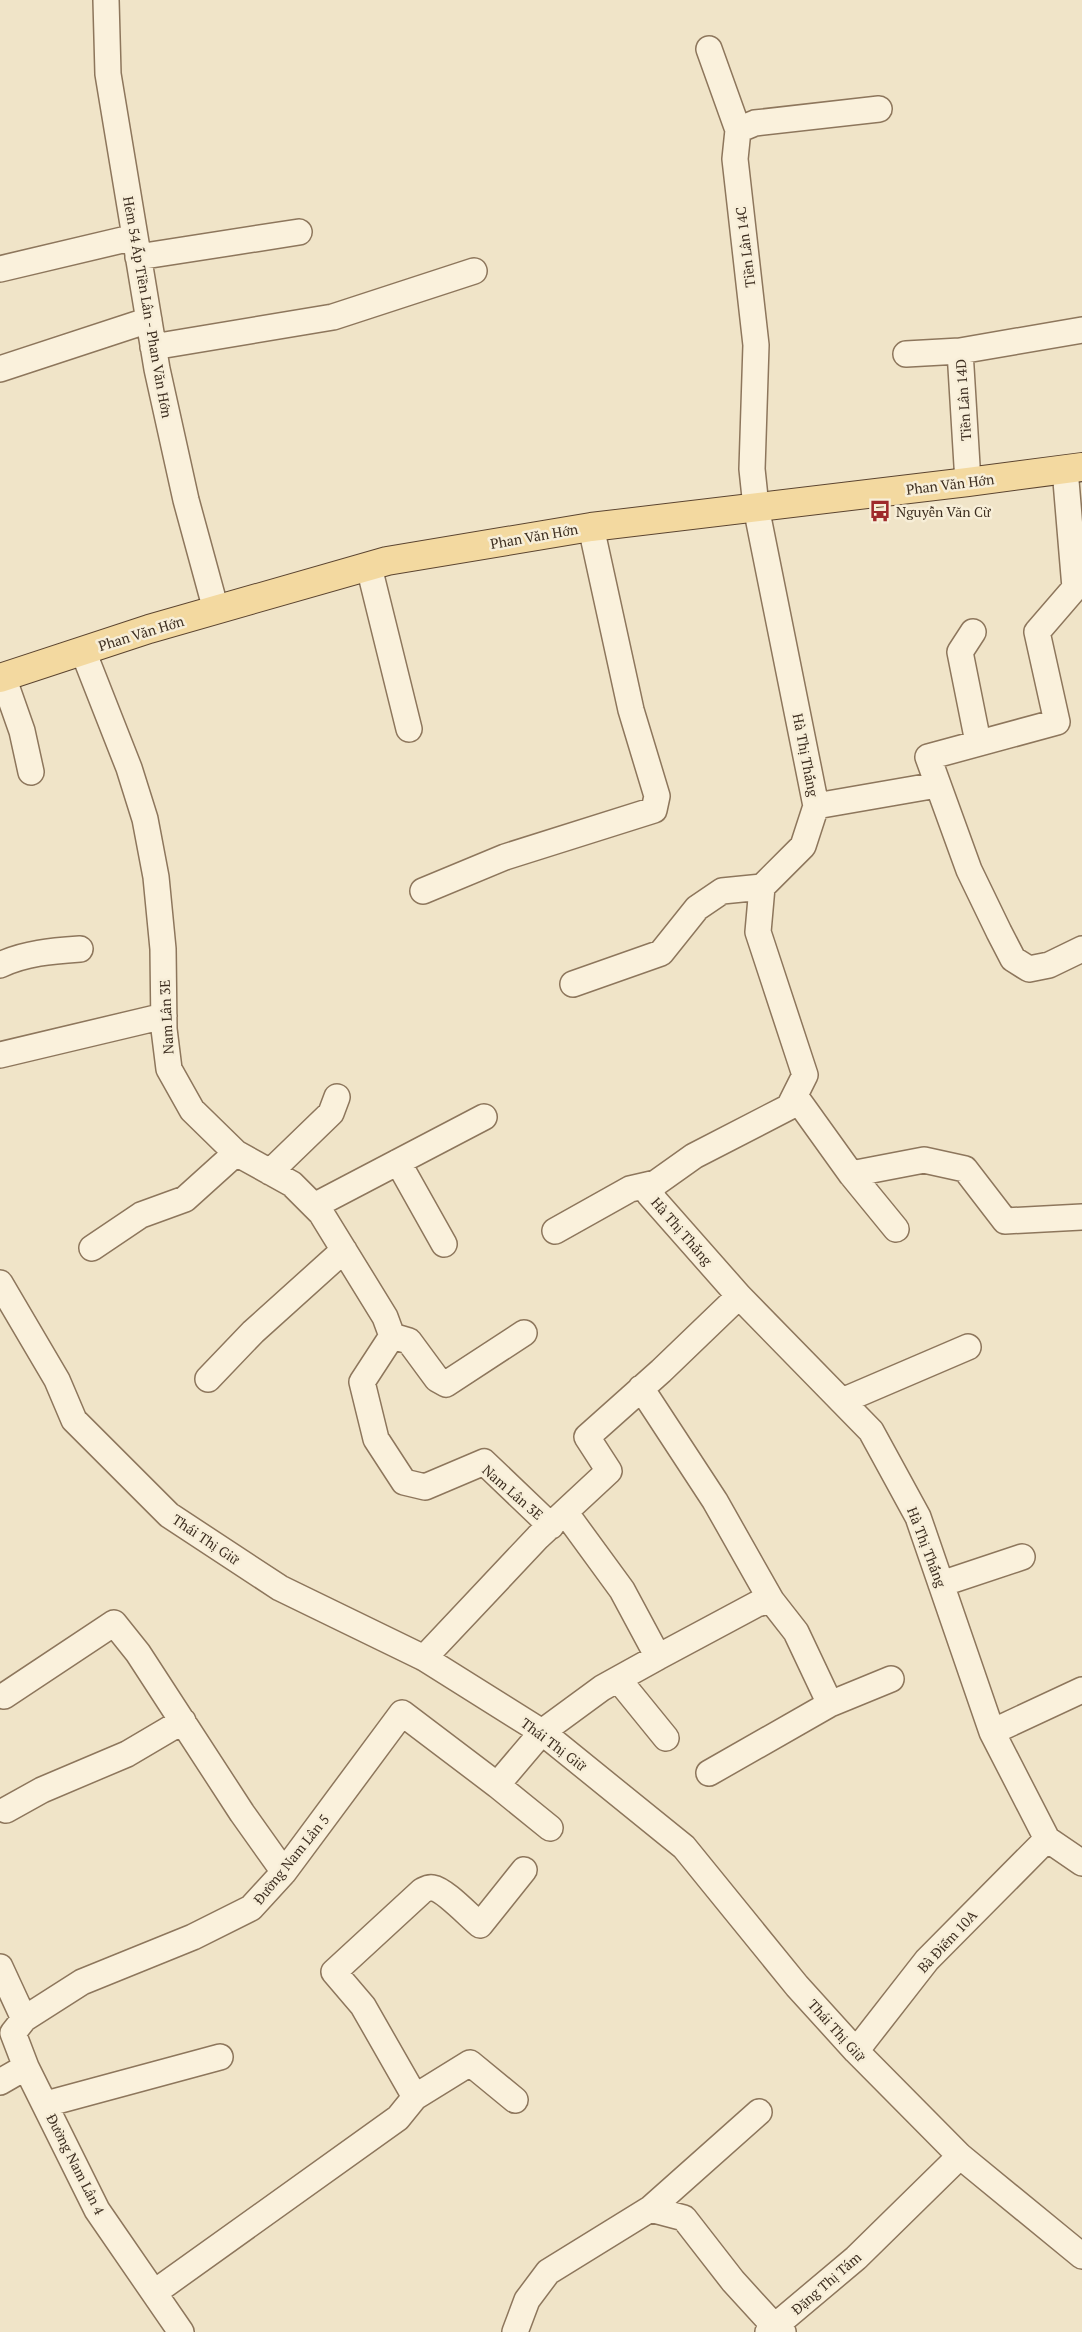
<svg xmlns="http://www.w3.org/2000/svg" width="1082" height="2332" font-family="'PT Serif',serif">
<rect width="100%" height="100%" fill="#f0e4c8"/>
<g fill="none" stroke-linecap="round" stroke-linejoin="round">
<g stroke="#8d765c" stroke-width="28">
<path id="minor" d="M106,0L108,74L157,369L186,500L216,610
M709,49L738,130
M879,109L755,123L738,130L735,159L756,345L752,469L756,507L816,806L803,846L762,887L758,932L805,1075L789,1107L694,1156L656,1183L649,1194L739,1296L871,1431L918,1517L992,1732L1047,1839L1082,1863
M138,257L299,232
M0,269L135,237
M153,347L333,317L474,271
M960,351L968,482
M906,354L960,351L1082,330
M0,369L149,320
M1065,469L1075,588L1037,632L1057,722L928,757L969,870L999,932L1013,959L1029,969L1049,965L1082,949
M369,567L409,729
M973,632L960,652L978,742
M83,651L129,768L145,819L156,877L163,949L164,1029L169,1069L192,1110L236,1153L292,1184L321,1213L385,1317L392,1336
M3,677L22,731L31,772
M816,806L937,785
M423,891L505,857L654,810L657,796L631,710L591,527
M0,965C25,953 52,951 80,949
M573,984L661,953L697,908L722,891L762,887
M0,1055L164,1016
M795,1096L851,1174L896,1229
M398,1162L444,1244
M270,1172L331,1113L337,1097
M851,1174L924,1160L965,1169L1005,1221L1082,1217
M314,1206L484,1117
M555,1231L630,1189L656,1183
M92,1248L141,1215L185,1199L236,1153
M0,1283L57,1380L74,1420L169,1515L280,1588L424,1658L542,1732L684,1847L797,1986L856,2051L960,2156L1082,2256
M392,1336L362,1382L376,1439L404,1482L425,1487L484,1462L551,1526
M392,1336L409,1341L437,1379L446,1384L524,1333
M208,1379L253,1332L344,1250
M641,1388L715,1501L771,1600
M842,1401L968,1347
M941,1584L1022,1557
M658,1657L757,1604L771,1600L796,1632L830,1704L709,1773
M424,1658L538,1537L609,1471L587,1437L661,1371L739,1296
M618,1679L666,1738
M4,1696L114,1623L138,1653L242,1813L284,1872
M830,1704L891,1679
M992,1732L1082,1690
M497,1785L542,1732L602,1688L658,1657L622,1590L565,1512
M6,1810L42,1790L127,1754L183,1721
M0,1967L24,2019
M856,2051L927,1960L1047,1839
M0,2082L26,2067
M415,2097L470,2063L515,2100
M46,2104L220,2057
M650,2209L684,2218L733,2281L775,2327L783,2332
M155,2292L398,2118L415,2097L363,2006L334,1972L422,1891C426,1889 428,1887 433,1888C445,1890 469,1916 480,1925L524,1870
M181,2332L97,2210L26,2067L13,2033L24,2019L82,1982L193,1937L251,1908L284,1872L402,1713L497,1785L550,1828
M515,2332L527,2300L548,2272L650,2209L759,2112
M768,2332L856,2258L960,2156"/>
</g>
<g stroke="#5b4430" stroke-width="30">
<path id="major" d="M0,678L149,629L387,561L591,527L968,482L1082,467"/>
</g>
<use href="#minor" stroke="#faf1dc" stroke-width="25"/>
<use href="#major" stroke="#f3d9a0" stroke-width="28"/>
</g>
<defs>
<g id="bus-bare" transform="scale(1.725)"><path d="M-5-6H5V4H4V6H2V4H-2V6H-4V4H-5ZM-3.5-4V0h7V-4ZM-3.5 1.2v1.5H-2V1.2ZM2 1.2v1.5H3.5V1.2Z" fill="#9e2a2b" stroke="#f7eed8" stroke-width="2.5" paint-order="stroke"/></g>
</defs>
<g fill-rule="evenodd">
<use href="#bus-bare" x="880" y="511"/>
</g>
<g text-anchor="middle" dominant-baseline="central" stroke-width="5" stroke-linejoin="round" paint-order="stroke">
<g font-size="14" fill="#3d2e20" stroke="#f7eed8">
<text transform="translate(745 247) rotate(-97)">Tiền Lân 14C</text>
<text transform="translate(148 307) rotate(80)">Hẻm 54 Ấp Tiền Lân - Phan Văn Hớn</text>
<text transform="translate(963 400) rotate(-94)">Tiền Lân 14D</text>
<text transform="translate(950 484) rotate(-7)">Phan Văn Hớn</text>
<text transform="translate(534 536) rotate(-10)">Phan Văn Hớn</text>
<text transform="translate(141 633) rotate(-17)">Phan Văn Hớn</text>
<text transform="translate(806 755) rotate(79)">Hà Thị Thắng</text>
<text transform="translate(166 1017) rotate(-93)">Nam Lân 3E</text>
<text transform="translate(682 1231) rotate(49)">Hà Thị Thắng</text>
<text transform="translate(513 1492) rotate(41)">Nam Lân 3E</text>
<text transform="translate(206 1539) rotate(34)">Thái Thị Giữ</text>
<text transform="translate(927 1547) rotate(69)">Hà Thị Thắng</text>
<text transform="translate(554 1744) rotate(37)">Thái Thị Giữ</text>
<text transform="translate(291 1859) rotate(-51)">Đường Nam Lân 5</text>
<text transform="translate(947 1941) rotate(-47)">Bà Điểm 10A</text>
<text transform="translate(837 2030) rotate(48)">Thái Thị Giữ</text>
<text transform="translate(76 2164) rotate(63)">Đường Nam Lân 4</text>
<text transform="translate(826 2283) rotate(-41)">Đặng Thị Tám</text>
</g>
<g font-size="14" fill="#3d2e20" stroke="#f7eed8" text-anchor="start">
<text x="896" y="511">Nguyễn Văn Cừ</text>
</g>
</g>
</svg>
